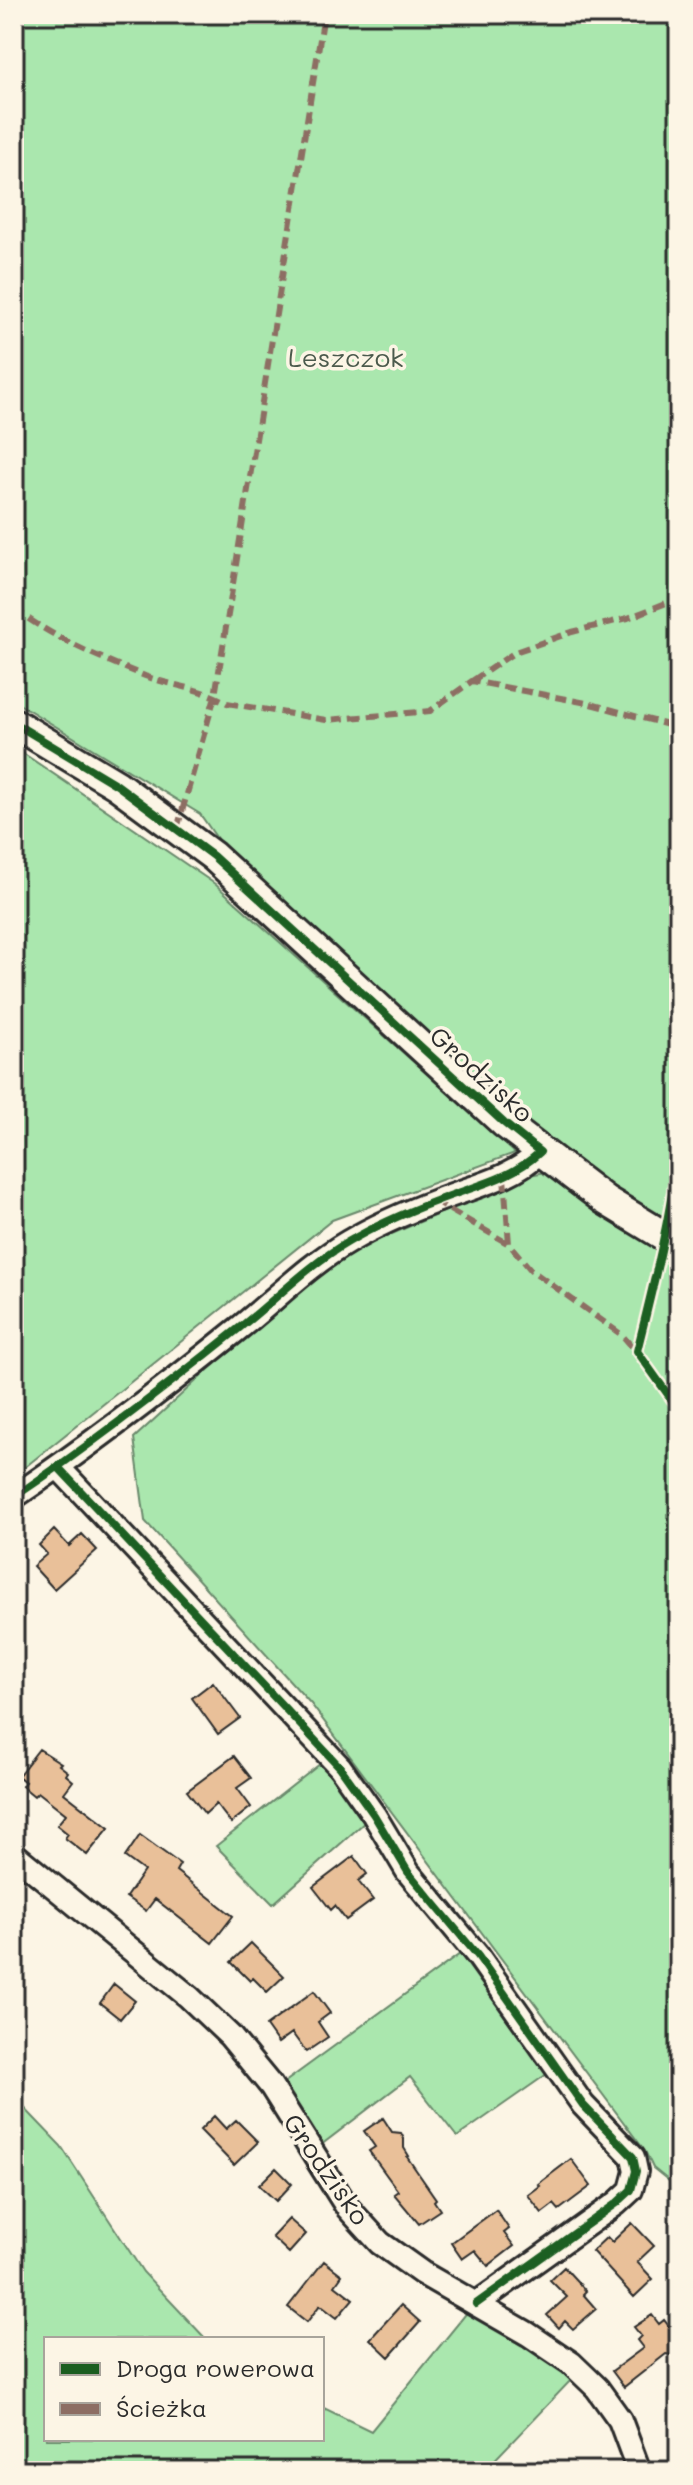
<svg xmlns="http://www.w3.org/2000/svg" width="693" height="2485" font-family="Mali,sans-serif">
<rect width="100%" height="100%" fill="#fcf5e5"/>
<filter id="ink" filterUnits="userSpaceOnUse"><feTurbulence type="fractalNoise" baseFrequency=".0125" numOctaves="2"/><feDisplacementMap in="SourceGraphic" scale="16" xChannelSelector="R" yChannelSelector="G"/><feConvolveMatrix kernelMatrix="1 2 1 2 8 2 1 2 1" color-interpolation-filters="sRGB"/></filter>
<g filter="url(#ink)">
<path fill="#aae7ae" stroke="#6a896c" stroke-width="2" d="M14,14H679V1233L547,1148L234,863L200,814L14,701Z
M14,747L215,884L515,1153L332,1220L14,1476Z
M546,1172L679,1258V2189L653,2168L645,2151L311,1704L145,1521L134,1438L242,1339L345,1254L529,1175Z
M325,1760L365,1822L273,1904L216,1846Z
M460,1954L547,2074L457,2137L410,2077L321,2145L281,2085Z
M14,2097L61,2146L143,2272L206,2339H46V2439H322V2407L371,2431L469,2310L573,2378L484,2471H14Z"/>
<path fill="#e9c099" stroke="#2b2b2b" stroke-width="2" d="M54,1530L69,1546L82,1534L97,1550L54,1589L33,1566L47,1554L39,1545Z
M213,1682L240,1718L218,1734L192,1698Z
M39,1749L61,1763L59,1765L68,1772L66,1775L73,1781L64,1793L109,1828L87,1855L65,1838L68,1834L57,1825L66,1814L38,1792L34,1796L22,1786L25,1782L18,1776Z
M234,1756L251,1778L237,1788L251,1807L231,1823L216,1804L205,1814L187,1791Z
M140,1835L180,1864L176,1871L233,1916L212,1943L155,1899L146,1911L126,1897L144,1871L125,1857Z
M354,1856L367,1874L358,1881L373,1900L346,1920L335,1906L331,1910L313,1887Z
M251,1943L284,1976L267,1992L253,1978L250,1981L231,1962Z
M114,1984L135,2001L120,2019L100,2003Z
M314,1991L330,2013L318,2022L328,2037L306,2052L292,2033L278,2043L266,2026Z
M214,2116L226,2129L236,2120L258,2142L234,2165L200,2130Z
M383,2118L392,2132L401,2133L404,2139V2148L409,2156L407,2157L436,2199L434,2201L440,2210L419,2224L394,2194L398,2191L369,2151L375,2147L364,2131Z
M571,2159L591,2186L559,2210L554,2204L542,2213L528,2195L540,2186L538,2184Z
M276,2168L292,2184L276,2201L259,2185Z
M496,2210L509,2229L504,2233L514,2246L488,2266L475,2250L462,2259L451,2243Z
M289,2219L306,2234L289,2253L272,2237Z
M632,2223L654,2246L637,2262L653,2279L634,2297L592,2251L607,2237L612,2242Z
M324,2261L342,2275L335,2285L353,2299L337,2318L320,2305L307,2322L288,2307Z
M564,2267L586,2291L583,2294L596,2309L573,2329L565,2321L559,2328L547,2315L567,2297L550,2280Z
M401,2305L420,2322L389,2357L370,2339Z
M652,2315L659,2324L664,2320L675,2334L671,2337L679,2348V2356L666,2354L624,2387L612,2371L643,2348L637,2340L641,2336L634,2327Z"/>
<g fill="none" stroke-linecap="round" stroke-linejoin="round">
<g stroke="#2b2b2b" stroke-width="28">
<path id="minor" d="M58,1467L340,1767L374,1815L408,1872L478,1956L583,2105L633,2157L636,2171L631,2190L617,2203L476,2304
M14,1497C91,1445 166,1387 238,1329C275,1300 307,1266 348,1242C375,1226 407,1212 436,1201C473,1186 510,1180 540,1152
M14,1854L189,1997L230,2036L271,2086L347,2207L380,2243L422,2273L528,2334L571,2363L597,2388L620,2420L639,2471"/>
</g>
<g stroke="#2b2b2b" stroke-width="34">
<path id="tertiary" d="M14,723L117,785L213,856L504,1123L605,1200L679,1245"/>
</g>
<use href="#minor" stroke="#fcf5e5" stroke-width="22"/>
<use href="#tertiary" stroke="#fcf5e5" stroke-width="28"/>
<path stroke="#8d6e63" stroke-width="6" stroke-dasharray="12 6" stroke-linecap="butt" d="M14,608C52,638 100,658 145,676C172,686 202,688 227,703L326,720L430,711L472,681L587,703L672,726L679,730
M472,681L515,652L572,632L628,618L679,598
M177,829L215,696L324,14
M504,1177L509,1244L531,1270L622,1335L640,1356
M434,1201L509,1244"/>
<g stroke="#fcf5e5" stroke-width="13">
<path id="cycleway" d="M14,723L117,785L213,856L504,1123L540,1152C510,1180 473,1186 436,1201C407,1212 375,1226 348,1242C307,1266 275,1300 238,1329C166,1387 91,1445 14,1497
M679,1145C671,1215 654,1283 637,1351L679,1410
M58,1467L340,1767L374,1815L408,1872L478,1956L583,2105L633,2157L636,2171L631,2190L617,2203L476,2304"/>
</g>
<use href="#cycleway" stroke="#1b5e20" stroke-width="8"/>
</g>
</g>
<g text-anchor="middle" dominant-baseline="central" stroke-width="7" stroke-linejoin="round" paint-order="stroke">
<g font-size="26" fill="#4b5a4c" stroke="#fcf5e5">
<text x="346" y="357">Leszczok</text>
</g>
<g font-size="26" fill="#2b2b2b" stroke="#fcf5e5">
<text transform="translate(482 1074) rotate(42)">Grodzisko</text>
<text transform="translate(327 2169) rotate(55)">Grodzisko</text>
</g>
</g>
<rect width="693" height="2485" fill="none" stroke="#fcf5e5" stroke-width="48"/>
<rect x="24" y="24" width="645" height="2437" fill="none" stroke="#2b2b2b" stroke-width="3" filter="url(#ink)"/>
<rect x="44" y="2337" width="280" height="104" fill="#fcf5e5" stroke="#a8a49b" stroke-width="2"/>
<rect x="60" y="2363" width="40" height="12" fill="#1b5e20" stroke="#a8a49b" stroke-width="2"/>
<text x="116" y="2377" font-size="24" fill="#2b2b2b">Droga rowerowa</text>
<rect x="60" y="2403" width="40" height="12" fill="#8d6e63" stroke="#a8a49b" stroke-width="2"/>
<text x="116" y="2417" font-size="24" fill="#2b2b2b">Ścieżka</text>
</svg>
